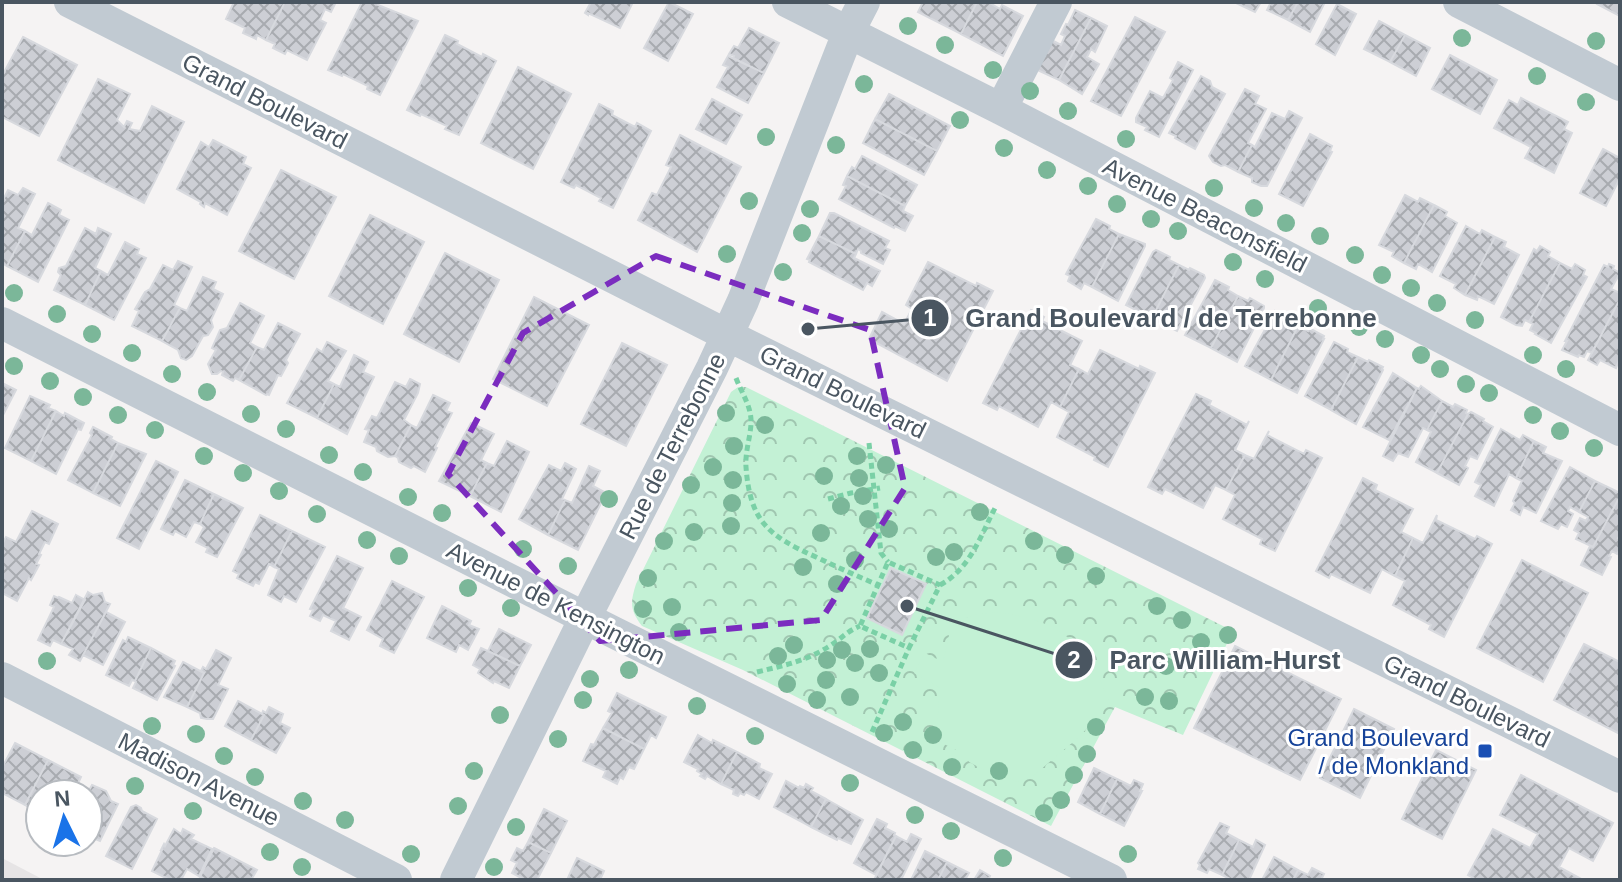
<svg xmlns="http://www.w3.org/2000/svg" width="1622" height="882" font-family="Helvetica,sans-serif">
<defs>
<pattern id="forest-crowns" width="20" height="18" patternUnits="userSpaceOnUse" patternTransform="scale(2)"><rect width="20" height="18" fill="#c3f1d5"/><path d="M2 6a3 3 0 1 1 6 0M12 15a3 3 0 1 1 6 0" fill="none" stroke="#a0c6b0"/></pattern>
<pattern id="building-cross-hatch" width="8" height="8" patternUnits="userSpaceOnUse" patternTransform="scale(2)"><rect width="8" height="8" fill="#cdcfd5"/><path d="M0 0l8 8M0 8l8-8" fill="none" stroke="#a8abb0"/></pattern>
</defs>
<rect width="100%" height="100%" fill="#f5f3f3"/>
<path fill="#e6e4e5" d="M2,858L44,880H2Z"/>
<path fill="url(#forest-crowns)" d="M738,387H746L1233,631L1183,735L1115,707L1051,826L743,670L642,626C630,610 630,603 636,584L731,392Z"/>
<path fill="#c3f1d5" d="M996,612C1061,620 1087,643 1110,703L1079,737L1033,776L1016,782L990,768L984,770L969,762L968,756L942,743L937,726L940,688L914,673L925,653L943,662L952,622L974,615Z"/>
<path fill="url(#building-cross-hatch)" stroke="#d7d9de" stroke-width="2" d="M234,2H285L266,40L257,35L256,39L243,33L245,28L226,19Z
M285,2H336L331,12L325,9L320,20L326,23L307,60L287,50L285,54L273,48L275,44L266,40Z
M362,2H379L378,5L418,21L380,95L367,89L368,86L343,74L342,76L328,70Z
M591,2H633L620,28L588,13V15L585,13Z
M669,2L693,14L668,61L644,48Z
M923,2H977L961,34L918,12Z
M977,2H990V3L1000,9L1002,5L1023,16L1003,56L961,34Z
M1234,2H1261L1255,12Z
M1271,2H1298L1288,20L1267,10Z
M1298,2H1325L1310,32L1288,20Z
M1598,2H1620V16L1597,4Z
M1337,4L1356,14L1335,55L1316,44Z
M1075,10L1091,18L1059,80L1033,68L1048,38L1061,45L1065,36L1061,34L1066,24L1068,25Z
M1135,17L1165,32L1121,116L1091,101Z
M1091,18L1107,26L1095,52L1091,49L1087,57L1099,64L1082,94L1059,80Z
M1379,21L1405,35L1390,62L1364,49Z
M749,28L779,43L764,73L733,58L734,56L729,54L734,46L738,48Z
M445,35L458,41L457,44L482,57L483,54L496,61L459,135L445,129L447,126L421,114L420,116L407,110Z
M1405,35L1430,48L1416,76L1390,62Z
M23,37L77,65L39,136L2,117V76Z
M1450,55L1497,80L1480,114L1432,89Z
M728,56L764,73L748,103L717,87L728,67L723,65Z
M1178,62L1193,70L1159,137L1145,130L1147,127L1136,122V118L1150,91L1163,98L1173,80L1170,78Z
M518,67L571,94L533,169L481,143Z
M1201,76L1210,81L1212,87L1225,94L1195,149L1175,138L1176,136L1169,133Z
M98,79L130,94L117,120L124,127L127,121L132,123L129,129L140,131L152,106L184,122L144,203L58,160Z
M1245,89L1259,96L1255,104L1266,109L1248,143L1252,145L1238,172L1225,165L1221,166L1213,162L1209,156Z
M889,94L950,126L937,151L875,119Z
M1521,98L1568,122L1564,129L1572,133L1554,173L1525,158L1531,147L1494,128L1509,100L1518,105Z
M712,99L742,115L726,144L696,129Z
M599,104L613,111L612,115L635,127L637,123L651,131L613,208L599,201L601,198L576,185L574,188L561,182Z
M1289,111L1302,118L1267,186H1261L1252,182V178L1238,172L1252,145L1255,147L1272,113L1285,119Z
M875,119L937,151L924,175L863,143Z
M1310,134L1332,146L1330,151L1332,152L1303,206L1279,194Z
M680,135L741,167L697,252L638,220L652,193L657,195L671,167L666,165Z
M213,140L246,157L243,164L251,168L227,215L205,203L204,207L200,204L201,202L177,189L201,142L209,147Z
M1603,149L1620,158V178L1606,206L1580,193Z
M862,156L917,185L905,206L847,176L852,167L855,169Z
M281,170L336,197L294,279L239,251Z
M847,176L905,206L903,211L913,216L905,231L895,226L894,228L839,199L846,186L843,185Z
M23,188L35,194L18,228L25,231L7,266L2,263V202L8,190L18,195Z
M1405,195L1418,202L1420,198L1434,205L1404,263L1392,256L1394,252L1379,245Z
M48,203L61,210L59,215L69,220L38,282L7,266L25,231L32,235Z
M1434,205L1447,212L1445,216L1457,223L1432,272L1418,264L1416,269L1404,263Z
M830,213H834L889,241L885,248L890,250L883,264L861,253V251L858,249L856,254L819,236Z
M370,215L424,242L383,324L329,296Z
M1096,219L1110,226L1109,229L1119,234L1092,287L1084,283L1081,289L1068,281L1070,276L1066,274Z
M1466,226L1480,234L1482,230L1495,237L1465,295L1454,288L1456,284L1440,276Z
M85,228L96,234L98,228L111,234L95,268L101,271L85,305L54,290L61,275L58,272L59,268L66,266Z
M1119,234L1145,244V246L1118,301L1092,287Z
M819,236L856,254L854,258L880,271L872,286L867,283L863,290L809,262L810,260L807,259Z
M1495,237L1506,242L1504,247L1519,255L1494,304L1478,296L1477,300L1465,295Z
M125,242L139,249L137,254L146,258L114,320L85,305L101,271L108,275Z
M1540,246L1550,252L1548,256L1560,263L1529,322L1525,320L1522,326L1516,325L1501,317L1534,249L1537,251Z
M1156,250L1170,257L1169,260L1179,265L1152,318L1126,305L1153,252Z
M445,253L499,280L459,362L404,334Z
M178,261L192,267L174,305L180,308L162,341L132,326L139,311L135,309L145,292L150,289L163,265L173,270Z
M928,262L976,286L977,283L993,291L947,381L869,339L882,312L904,324L912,309L906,305Z
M1560,263L1572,269L1575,264L1585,270L1583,275L1587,277L1551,343L1535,334L1536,333L1530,330L1533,324L1529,322Z
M1609,264L1614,266L1613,269L1620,273L1611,289L1620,293V299L1592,353L1587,351L1584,357L1579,355L1578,357L1562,350L1567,341H1565L1604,265L1608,267Z
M1179,265L1189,270L1190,268L1204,275L1205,278L1177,331L1152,318Z
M203,277L216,282L213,289L223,294L211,320L213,327L208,335L203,336L192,356L186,360L181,358L178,350L162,341L180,308L187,311Z
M1215,280L1229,287L1228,290L1238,296L1211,348L1185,335Z
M1238,296L1248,301L1250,298L1264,306V308L1237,362L1211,348Z
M534,297L589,325L547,406L493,379Z
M1620,299V357L1616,368L1600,360L1597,365L1588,360Z
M240,303L264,316L250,343L257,347L239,380L235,378L233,381L222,375L223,372L221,371L217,374H212L208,364L216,350L212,348L220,330L227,328Z
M1031,310L1044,317L1042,321L1082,341L1070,365L1079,369L1060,407L1051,402L1038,427L999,406L997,410L983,403Z
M1275,311L1298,326L1271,380L1245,366Z
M278,323L300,334L286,360L288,363L281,376L278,375L269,395L267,394L266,395L239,380L257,347L264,350Z
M1298,326L1308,331L1309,328L1324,336L1323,339H1324L1297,393L1271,380Z
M327,342L346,351L328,381L334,384L317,418L287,403L317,349L322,352Z
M1334,342L1348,349L1347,352L1358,357L1331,410L1305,396Z
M622,343L667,365L626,446L581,424Z
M1100,350L1139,369L1140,366L1155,373L1108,467L1094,460L1095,457L1057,437L1069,412L1060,407L1079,369L1088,374Z
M354,355L368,362L363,372L374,377L347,434L317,418L334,384L340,387Z
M1358,357L1368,362L1369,360L1383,367L1382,369L1383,370L1356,424L1331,410Z
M1393,373L1417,388L1389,440L1363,427Z
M410,379L420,384L418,393L404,420L411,425L395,456L388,457L377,451L376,447L364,442L369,430L365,429L372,416L377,418L395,382L406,387Z
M2,383L16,390L2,417Z
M1421,386L1442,401L1427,430L1423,428L1408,457L1398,453L1393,461L1383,456L1417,388L1419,389Z
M1196,394L1211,401L1209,405L1247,425L1249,421L1235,450L1245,455L1226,490L1215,485L1203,508L1165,489L1162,494L1148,487Z
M433,395L450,403L446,411L452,413L435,447L437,448L425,472L414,466L411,468L399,462L398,458L395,456L411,425L417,428Z
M30,396L50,405L48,408L56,411L31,461L5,448Z
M1442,401L1453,407L1455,404L1467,410L1466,413L1468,414L1437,473L1416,462L1431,432L1427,430Z
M56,411L64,416L65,413L84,423L81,430L78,429L56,474L31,461Z
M1471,412L1484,419L1483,421L1493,427L1477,459L1470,456L1465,466L1468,468L1459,485L1437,473L1468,414Z
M471,423L494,434L481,460L487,463L470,496L439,481Z
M93,427L112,437L111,439L118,443L93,493L68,480L92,435L90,433Z
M1501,429L1520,440L1523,435L1534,441L1516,478L1509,474L1494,506L1475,496L1481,485L1475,482Z
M1269,431L1267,435L1304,454L1306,450L1322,458L1275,551L1260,544L1262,539L1223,519L1235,495L1226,490L1245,455L1254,459Z
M507,441L529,452L501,512L470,496L487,463L494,466Z
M1534,441L1546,447L1543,453L1562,461L1536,513L1523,507L1520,515L1511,510L1515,503L1513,501L1522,481L1516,478Z
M118,443L146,454L120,506L93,493Z
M156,461L178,472L139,549L117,538Z
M565,463L576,469L562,499L565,500L548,535L519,519L549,465L561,471Z
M589,466L600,471L593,486L606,493L578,550L548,535L565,500L572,503Z
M1570,467L1595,481L1579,512L1570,507L1568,511L1573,514L1567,527L1561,524L1558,529L1541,521Z
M1363,478L1377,485L1375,490L1413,509L1401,532L1413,538L1395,576L1382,569L1370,593L1331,574L1329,578L1316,571Z
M185,480L214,494L200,524L194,522L186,537L175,531L173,535L161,529Z
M1595,481L1620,493V496L1593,547L1576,539L1579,533L1574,530L1580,518L1586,521L1588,517L1579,512Z
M214,494L243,508L217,557L206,552L208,548L196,542L204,527L200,524Z
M1620,496V535L1618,538L1620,539V549L1617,554L1612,551L1609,556L1611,557L1602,575L1581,565L1590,546L1593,547Z
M32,511L58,524L49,544L45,542L39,554L41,555L36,564L39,565L31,580L29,578L17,601L2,593V545L6,537L16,542Z
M260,515L292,531L274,567L269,564L259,584L255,582L253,586L237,578L239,574L233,571Z
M1437,515L1436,520L1475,539L1477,536L1492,544L1444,637L1429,629L1431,625L1393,605L1405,581L1395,576L1413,538L1423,543Z
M292,531L325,547L296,602L284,596L281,602L268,595L279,569L274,567Z
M337,556L363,568L343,608L361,617L349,640L331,631L336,621L323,615L320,621L310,616L313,610L310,609Z
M1522,560L1588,593L1543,682L1477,648Z
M891,568L926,584L902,635L867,618Z
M392,581L424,597L394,653L380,646L383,639L367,630Z
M88,592L93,595L102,593L105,602L110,604L80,661L69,655L73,649L61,644Z
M76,595L85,600L61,644L53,640L50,646L38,640L54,607L50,605L54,596L58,598L59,597L72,603Z
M442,606L471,621L469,625L479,629L468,650L459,645L456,652L427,638Z
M106,612L125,622L103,665L83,655Z
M499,629L531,645L520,666L488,651Z
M128,637L151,648L135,681L132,680L129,686L106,675L123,640L126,642Z
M1584,644L1620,662V734L1554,700Z
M1235,646L1341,699L1300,780L1194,728Z
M151,648L175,661L173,665L175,666L157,700L133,688L136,682L135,681Z
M481,648L520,666L509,688L494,681L493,683L478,673L480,669L473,665Z
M216,650L231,658L218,685L228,689L213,719H207L201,718L200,713L187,707L204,673L201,671L203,667L206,669Z
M183,662L204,673L187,707L164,697Z
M617,693L666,717L656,738L651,735L644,749L603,728L612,713L608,711Z
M238,701L264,715L251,740L225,726Z
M269,707L283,714L280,723L290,728L276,753L251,740L264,715L262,714L263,711L266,713Z
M1354,709L1394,729L1360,798L1320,778Z
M603,728L644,749L634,769L629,767L623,779L620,777L617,784L603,777L606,771L583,761L591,744L594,745Z
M698,735L712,743L713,740L737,752L721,784L707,776L705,779L700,776L702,774L697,771L698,769L684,762Z
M15,743L48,760L25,805L2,793V768Z
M1436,750L1476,770L1442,839L1402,819Z
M737,752L760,764L759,768L772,774L759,799L746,792L744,795L740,793L738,796L733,794L734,790L721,784Z
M48,760L81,777L73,794H40V812L25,805Z
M1094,768L1117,779L1100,814L1078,802Z
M1521,775L1613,823L1593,861L1569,848L1559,867L1583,880H1477L1468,875L1493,829L1530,848L1538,834L1500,815Z
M1117,779L1131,786L1134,780L1143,784L1140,791H1142L1124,826L1100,814Z
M786,781L799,788L800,786L804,788L806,784L813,788L811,791L826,799L811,827L774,807Z
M92,785L106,791L111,801L118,804L100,841L88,836L87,794Z
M826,799L863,820L851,844L838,838L837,840L811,827Z
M136,805L141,808L142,811L157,819L132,869L106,856L131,807Z
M544,809L567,821L551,853L528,842Z
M877,819L887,824L885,828L895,833L894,835L896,836L876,875L854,863Z
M1220,823L1229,827L1226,833L1239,840L1222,875L1209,869L1207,873L1198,869L1200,865L1198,863Z
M174,829L181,834L183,829L194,835L191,839L212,849L199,876L187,869L181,880H170L152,871L162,850H161L164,844L165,846Z
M911,834L921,839L901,880H874L896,836L907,842Z
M1239,840L1253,847L1256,840L1265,845L1249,880H1232L1222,875Z
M528,842L551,853L537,880H525L512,873L517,863L511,860L517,848L523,851Z
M214,848L257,870L251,880H207L200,877Z
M925,851L947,862L938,880H911Z
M1274,857L1298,870L1293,880H1262Z
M577,858L604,871L600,880H567Z
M947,862L969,873L965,880H938Z
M1312,868L1324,874L1321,880H1293L1298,870L1308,875Z
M980,870L990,876L988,880H974Z"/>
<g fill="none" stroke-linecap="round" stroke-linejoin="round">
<path stroke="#7ad0a6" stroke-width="5" stroke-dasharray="6 4" stroke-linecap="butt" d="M736,378C742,394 752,407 751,424C750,439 745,452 746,467C750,522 769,536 816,557C837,567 857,576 878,585L888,562L940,585L909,648L860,626L878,585
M869,443L881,553L888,562
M828,499L851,493L880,488
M940,585C970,569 980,537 995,508
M757,672C782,666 806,661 828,647C840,640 847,631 860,626
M872,732L909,648"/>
<path stroke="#c1cad2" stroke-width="32" d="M70,2L727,335L1620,777
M788,2L1001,109L1620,430
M1459,2L1620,85
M1001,109L1056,2
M2,323L611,631L1111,880
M2,678L396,880
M456,880L585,618L712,368L743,301L848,33L864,2"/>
</g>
<g fill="#7bb799">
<circle cx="908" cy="26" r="9"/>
<circle cx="1462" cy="38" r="9"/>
<circle cx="1596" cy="41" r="9"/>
<circle cx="945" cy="45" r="9"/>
<circle cx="993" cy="70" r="9"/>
<circle cx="1537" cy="76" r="9"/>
<circle cx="864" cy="84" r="9"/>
<circle cx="1030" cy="91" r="9"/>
<circle cx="1586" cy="102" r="9"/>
<circle cx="1068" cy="111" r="9"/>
<circle cx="960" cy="120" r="9"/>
<circle cx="766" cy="137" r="9"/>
<circle cx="1126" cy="139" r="9"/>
<circle cx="836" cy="145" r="9"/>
<circle cx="1004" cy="148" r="9"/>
<circle cx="1047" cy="170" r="9"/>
<circle cx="1088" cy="186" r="9"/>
<circle cx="1214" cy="188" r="9"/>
<circle cx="749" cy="201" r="9"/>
<circle cx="1117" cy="204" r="9"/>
<circle cx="1254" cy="208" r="9"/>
<circle cx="810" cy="209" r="9"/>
<circle cx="1151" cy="219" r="9"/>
<circle cx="1286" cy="223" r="9"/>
<circle cx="1178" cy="231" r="9"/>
<circle cx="802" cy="233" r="9"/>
<circle cx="1320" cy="236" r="9"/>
<circle cx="727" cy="254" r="9"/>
<circle cx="1355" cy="255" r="9"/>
<circle cx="1233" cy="262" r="9"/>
<circle cx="783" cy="272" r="9"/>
<circle cx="1382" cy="275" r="9"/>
<circle cx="1265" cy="279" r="9"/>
<circle cx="1411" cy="288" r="9"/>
<circle cx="14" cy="293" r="9"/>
<circle cx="1437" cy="303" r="9"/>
<circle cx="1318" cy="308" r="9"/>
<circle cx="57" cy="314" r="9"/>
<circle cx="1475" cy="320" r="9"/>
<circle cx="1359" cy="327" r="9"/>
<circle cx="92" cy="334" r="9"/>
<circle cx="1385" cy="339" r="9"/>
<circle cx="132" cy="353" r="9"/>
<circle cx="1421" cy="355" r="9"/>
<circle cx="1533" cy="355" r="9"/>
<circle cx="14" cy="366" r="9"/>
<circle cx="1440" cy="369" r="9"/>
<circle cx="1566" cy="369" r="9"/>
<circle cx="172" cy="374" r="9"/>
<circle cx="50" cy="381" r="9"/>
<circle cx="1466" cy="384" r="9"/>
<circle cx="207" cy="392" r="9"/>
<circle cx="1489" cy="393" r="9"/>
<circle cx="83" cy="397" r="9"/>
<circle cx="726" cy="413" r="9"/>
<circle cx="251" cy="414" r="9"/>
<circle cx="118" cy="415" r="9"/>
<circle cx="1533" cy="415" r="9"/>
<circle cx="765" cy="425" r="9"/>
<circle cx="286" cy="429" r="9"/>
<circle cx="155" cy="430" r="9"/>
<circle cx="1560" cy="431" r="9"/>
<circle cx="734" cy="446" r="9"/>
<circle cx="1594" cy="448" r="9"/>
<circle cx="329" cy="455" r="9"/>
<circle cx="204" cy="456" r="9"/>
<circle cx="857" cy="456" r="9"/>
<circle cx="886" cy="465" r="9"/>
<circle cx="713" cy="467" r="9"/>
<circle cx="363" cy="472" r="9"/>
<circle cx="243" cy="473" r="9"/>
<circle cx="824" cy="476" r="9"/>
<circle cx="859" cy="478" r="9"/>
<circle cx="733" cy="480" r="9"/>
<circle cx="691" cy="485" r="9"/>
<circle cx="279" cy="491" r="9"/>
<circle cx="863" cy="496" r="9"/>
<circle cx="408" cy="497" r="9"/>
<circle cx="609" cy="499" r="9"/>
<circle cx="732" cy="503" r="9"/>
<circle cx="841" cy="506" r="9"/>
<circle cx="980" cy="512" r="9"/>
<circle cx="442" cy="513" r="9"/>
<circle cx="317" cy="514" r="9"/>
<circle cx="868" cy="519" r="9"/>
<circle cx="731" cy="526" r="9"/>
<circle cx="889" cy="529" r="9"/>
<circle cx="694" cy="532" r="9"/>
<circle cx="821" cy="533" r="9"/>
<circle cx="367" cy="540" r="9"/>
<circle cx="664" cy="541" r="9"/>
<circle cx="1034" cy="541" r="9"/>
<circle cx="523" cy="549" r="9"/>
<circle cx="954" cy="552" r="9"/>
<circle cx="1065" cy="555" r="9"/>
<circle cx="399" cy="556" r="9"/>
<circle cx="936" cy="557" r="9"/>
<circle cx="855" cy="560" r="9"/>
<circle cx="568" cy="566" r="9"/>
<circle cx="803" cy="567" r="9"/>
<circle cx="1096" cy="576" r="9"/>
<circle cx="648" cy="578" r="9"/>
<circle cx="837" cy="584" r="9"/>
<circle cx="468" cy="588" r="9"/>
<circle cx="1157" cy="606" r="9"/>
<circle cx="672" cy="607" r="9"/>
<circle cx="511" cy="608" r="9"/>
<circle cx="643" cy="609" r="9"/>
<circle cx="1182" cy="620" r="9"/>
<circle cx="679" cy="632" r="9"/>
<circle cx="1228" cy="635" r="9"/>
<circle cx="1201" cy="642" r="9"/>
<circle cx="794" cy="645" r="9"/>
<circle cx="870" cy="649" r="9"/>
<circle cx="842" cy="650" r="9"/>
<circle cx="778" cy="656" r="9"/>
<circle cx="827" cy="660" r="9"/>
<circle cx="47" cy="661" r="9"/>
<circle cx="855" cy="663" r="9"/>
<circle cx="1166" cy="666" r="9"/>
<circle cx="629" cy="670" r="9"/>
<circle cx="879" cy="673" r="9"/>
<circle cx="590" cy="679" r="9"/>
<circle cx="826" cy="680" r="9"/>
<circle cx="787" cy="684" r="9"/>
<circle cx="850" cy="697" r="9"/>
<circle cx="1145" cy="697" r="9"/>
<circle cx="583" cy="700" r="9"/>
<circle cx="817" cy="700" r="9"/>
<circle cx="1169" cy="701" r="9"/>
<circle cx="697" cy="706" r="9"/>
<circle cx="500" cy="715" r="9"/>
<circle cx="903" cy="722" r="9"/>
<circle cx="152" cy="726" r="9"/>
<circle cx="1096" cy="727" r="9"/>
<circle cx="884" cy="733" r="9"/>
<circle cx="196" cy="734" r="9"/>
<circle cx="933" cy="735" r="9"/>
<circle cx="755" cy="736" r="9"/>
<circle cx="558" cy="739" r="9"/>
<circle cx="913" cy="750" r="9"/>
<circle cx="1087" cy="754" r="9"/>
<circle cx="224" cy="756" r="9"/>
<circle cx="952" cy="767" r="9"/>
<circle cx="474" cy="771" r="9"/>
<circle cx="999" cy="771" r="9"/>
<circle cx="1074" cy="775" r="9"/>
<circle cx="255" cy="777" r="9"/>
<circle cx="850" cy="783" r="9"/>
<circle cx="135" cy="786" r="9"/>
<circle cx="1061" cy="800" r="9"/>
<circle cx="303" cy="801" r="9"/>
<circle cx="458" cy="806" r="9"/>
<circle cx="193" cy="811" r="9"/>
<circle cx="1044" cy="813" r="9"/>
<circle cx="915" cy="815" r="9"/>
<circle cx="345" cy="820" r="9"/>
<circle cx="516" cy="827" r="9"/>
<circle cx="951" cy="831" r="9"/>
<circle cx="270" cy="852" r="9"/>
<circle cx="411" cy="854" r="9"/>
<circle cx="1128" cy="854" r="9"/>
<circle cx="1003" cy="858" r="9"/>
<circle cx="302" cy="867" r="9"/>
<circle cx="494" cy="867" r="9"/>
</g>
<path fill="none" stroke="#7b2cbf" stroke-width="6" stroke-dasharray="16 10" stroke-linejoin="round" d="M656,256L870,330L905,488L821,620L600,641L448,474L523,333Z"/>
<rect fill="#1a4fb4" stroke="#fff" stroke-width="3" x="1477" y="743" width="16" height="16" rx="4"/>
<g text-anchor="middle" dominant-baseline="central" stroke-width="6" stroke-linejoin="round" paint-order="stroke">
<g font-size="24" fill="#4a5661" stroke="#fff">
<text transform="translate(265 101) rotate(27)">Grand Boulevard</text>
<text transform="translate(1205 215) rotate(27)">Avenue Beaconsfield</text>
<text transform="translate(843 392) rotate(26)">Grand Boulevard</text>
<text transform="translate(672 446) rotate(-63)">Rue de Terrebonne</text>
<text transform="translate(556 603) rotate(27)">Avenue de Kensington</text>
<text transform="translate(1467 701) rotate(26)">Grand Boulevard</text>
<text transform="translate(199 779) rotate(27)">Madison Avenue</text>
</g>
<g font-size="24" fill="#164399" stroke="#fff" text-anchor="end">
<text x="1469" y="737">Grand Boulevard<tspan x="1469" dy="28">/ de Monkland</tspan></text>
</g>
</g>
<path fill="none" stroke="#4a5661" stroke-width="3" d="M808 329L930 318M907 606L1074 660"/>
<g fill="#4a5661" stroke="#fff" stroke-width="3">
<circle cx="808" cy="329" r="8"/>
<circle cx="907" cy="606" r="8"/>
<circle cx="930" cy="318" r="20"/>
<circle cx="1074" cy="660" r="20"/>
</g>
<g font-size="24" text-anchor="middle" font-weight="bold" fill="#fff">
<text x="930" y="326">1</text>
<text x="1074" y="668">2</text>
</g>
<g font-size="26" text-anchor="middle" font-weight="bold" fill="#4a5661" stroke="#fff" stroke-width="6" stroke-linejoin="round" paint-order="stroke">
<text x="1171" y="327">Grand Boulevard / de Terrebonne</text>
<text x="1225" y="669">Parc William-Hurst</text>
</g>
<rect width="1622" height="882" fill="none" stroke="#4a5661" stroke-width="8"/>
<g transform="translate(64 818) rotate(355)"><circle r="38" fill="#ffffff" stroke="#b7bbc0" stroke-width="2"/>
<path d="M0-6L14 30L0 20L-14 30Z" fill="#1a73e8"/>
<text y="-12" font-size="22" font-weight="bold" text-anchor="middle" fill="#4a5661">N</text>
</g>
</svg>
